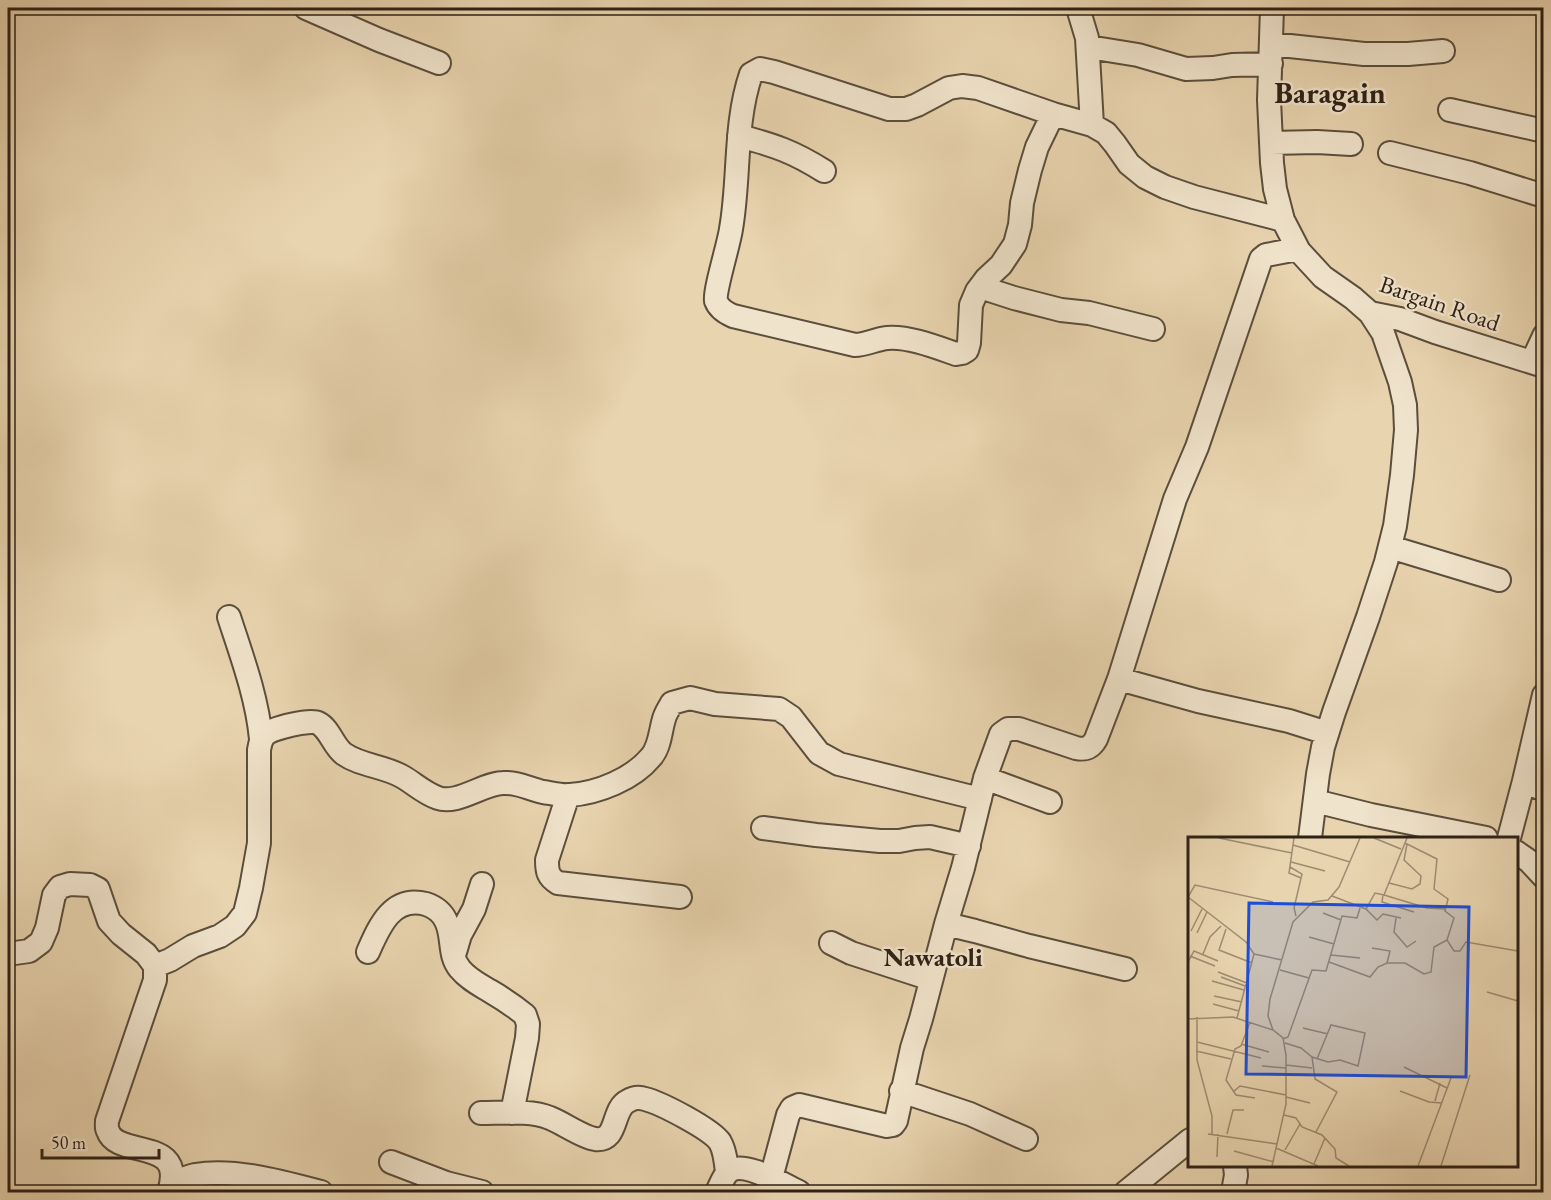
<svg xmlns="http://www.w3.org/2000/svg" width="1551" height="1200" font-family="'EB Garamond',serif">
<rect width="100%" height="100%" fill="#e8d4af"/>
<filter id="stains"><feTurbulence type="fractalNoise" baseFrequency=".00333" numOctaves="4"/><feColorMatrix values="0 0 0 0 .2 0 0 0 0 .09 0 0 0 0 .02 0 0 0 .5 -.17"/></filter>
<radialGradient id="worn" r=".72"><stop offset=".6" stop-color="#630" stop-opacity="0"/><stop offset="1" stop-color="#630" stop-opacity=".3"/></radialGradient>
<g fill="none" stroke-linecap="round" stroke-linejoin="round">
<g stroke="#5c4e3c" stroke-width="26">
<path id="minor" d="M306,8L379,40L439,63
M1078,8L1087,38L1092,125
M1272,8L1269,100L1272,163L1275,189L1283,220L1299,251L1323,277L1353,298L1370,313L1400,319L1435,332L1544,366
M1271,44L1364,54H1408L1443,51
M1088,49H1101L1138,55L1186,69L1213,68L1232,65L1271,64
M1450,110L1544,131
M1053,114L1037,147L1030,170L1022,203L1020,225L1015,244L1001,265L986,279L977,291L971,305L969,343L967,350L962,353L956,354C936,347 908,336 887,338C876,339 866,345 855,345L733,316C726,313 719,309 716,301C714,291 729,244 731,229C740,178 734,124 751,74L760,69L774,72L889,109H906L917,105L949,88L962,86L978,88L1053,114L1092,125L1106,133L1115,144L1129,164L1145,177L1165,187L1194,197L1283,220
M739,136C774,145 794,152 824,171
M1271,143L1317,142L1351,144
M1390,153L1470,173L1544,196
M980,287L1014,298L1061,310L1089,313L1153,329
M1532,362L1544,336
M1390,547L1499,580
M229,617C242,657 257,697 261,739
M1119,679L1198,701L1289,721L1327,733
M985,778L1050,802
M1524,781L1544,790
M568,795L547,860C547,872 548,877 558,883L680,897
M1315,801L1371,815L1486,838
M763,828L816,835L880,841H899L915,838L930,837L969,846
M1310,838L1318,774L1323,747L1334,712L1368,617L1386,562L1395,526L1402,475L1406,430L1405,405L1400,382L1383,333L1370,313
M1509,838L1524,781L1544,695
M1516,852L1529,861L1544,877
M946,924L975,931L1029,946L1125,969
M831,943L851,953L931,979
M368,952C379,927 392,895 426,904C435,907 442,912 446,921C454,937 448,955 460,969C468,979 480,985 490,991C502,998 514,1006 525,1015L528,1024L527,1038L512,1113
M455,952L460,935L474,909L482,884
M8,954L29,951L41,942L47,928L54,895L60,887L70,884L90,885L98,889L109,921L121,934L146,954L155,966V980L107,1121C107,1124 106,1128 108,1131C117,1159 187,1136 169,1192
M155,966L170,960L193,946L220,936L235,926L245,913L251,888L259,843V750C260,744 261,738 266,734C273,728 310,719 318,723C330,729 333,746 344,754C361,766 385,766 403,777C415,784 424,793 438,798C457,805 484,783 503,783C518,782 529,789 543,792C551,793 562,796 570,795C598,793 633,779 651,757C660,747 660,732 664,719C665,714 669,708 672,703L690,698L715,704L779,709L791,717L819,753L839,764L980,799
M901,1091L970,1114L1026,1139
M481,1113C502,1113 531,1110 550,1118C563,1123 582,1137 595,1139C619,1142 611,1109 628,1101C633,1098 639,1097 645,1099C661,1103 711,1129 720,1142C725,1151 726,1162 727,1173
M391,1162L446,1183L482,1192
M771,1178L788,1115L792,1108L799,1105L887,1126L893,1125L896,1121L912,1048L921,1019L946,924L963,868L985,778L1001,734L1008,729H1019L1076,748C1086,750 1091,748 1096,739L1119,679L1175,499L1197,447L1261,259L1266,255L1298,249
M172,1183C180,1180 187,1177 195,1175C234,1168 283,1182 321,1192
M717,1192C720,1186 723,1177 728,1172C743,1159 784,1185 799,1192
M1126,1192L1190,1140
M1233,1192L1236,1175L1235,1166"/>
</g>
<use href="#minor" stroke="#f0e3cb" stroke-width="22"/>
</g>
<g text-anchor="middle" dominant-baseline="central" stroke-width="5" stroke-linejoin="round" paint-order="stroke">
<g font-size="24" fill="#2e2116" stroke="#f0e3cb">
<text transform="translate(1440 303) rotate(19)">Bargain Road</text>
</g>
<g font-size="26" font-weight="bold" fill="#2e2116" stroke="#f0e3cb">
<text x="933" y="957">Nawatoli</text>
</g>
<g font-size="30" font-weight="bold" fill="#2e2116" stroke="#f0e3cb">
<text x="1330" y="92">Baragain</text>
</g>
</g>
<g transform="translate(1188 837)">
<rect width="330" height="330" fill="#e8d4af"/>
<path fill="none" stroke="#9e8c72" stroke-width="1.5" d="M31,1L104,16M106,1L101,36L113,41M186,1L213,12M217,6L249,22L246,52L260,62L257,74L266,81L259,103L266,114H272L278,105L330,114M105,8L162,25M103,25L137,34M102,30L114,37L106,71L108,79M201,46L224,52L232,47L233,39L216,23L219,7M195,58L194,65L226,75M196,58L239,71L257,72M144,59L178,72L187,56L196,58L219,1M0,60L58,105L66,117L94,123M0,60L7,48L85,65M178,72L189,83L195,77L213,81M135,76L153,83M208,81L206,95L219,110L228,104M38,92L31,113L64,126M3,94L14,72M9,96L19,75M121,100L146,107M184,111L202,114L199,126M15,117L22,100L33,89M143,118L172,121M2,119L27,129M0,125L6,114L30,124M141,125L182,140L190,130L199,126H217L236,137L243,135L246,110L259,103M92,133L121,141M30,135L59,146M33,140L57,149M24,144L56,153M299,155L330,164M26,159L54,165M25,167L51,174M9,180V223L24,279V297M49,181L66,117M0,182L45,180L85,193L95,201L98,218V267L84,329M62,185L53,209L47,212L38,243L48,258L67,261M115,191L140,197M85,193L80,179L82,162L105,85L125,65L140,63L151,50L172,1M95,202L100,200L124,133L138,134L154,79L169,81L172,71M9,205L73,221M97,206L113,211L124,220L140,225L152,223L170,229L177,196L143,188L129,222M53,207L81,215M8,214L43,222M124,220L127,242L149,255L128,295M98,228L124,231M74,229L98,231M216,230L259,251M212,254L241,265L254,266M45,255L52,249L98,258M98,260L122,266M247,264L252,246M96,278L108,281L114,290L134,298L147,312L148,321L161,329M20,297L89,307M39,297L45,273H56M88,311L130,329M97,313L112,287M46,314L86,325M29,320L30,297M126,327L137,301M230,329L263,241M253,329L282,238"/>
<path fill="#1d4ed8" fill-opacity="0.15" stroke="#1d4ed8" stroke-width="3" d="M61,66L281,70L278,240L58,237Z"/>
<rect width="330" height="330" fill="none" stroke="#2e2116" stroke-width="3"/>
</g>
<rect width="1551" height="1200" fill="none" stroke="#e8d4af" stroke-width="30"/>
<rect x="9" y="9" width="1533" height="1182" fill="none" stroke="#2e2116" stroke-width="3"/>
<rect x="15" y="15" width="1521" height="1170" fill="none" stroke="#2e2116" stroke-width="1.5"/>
<path d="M42 1149v9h117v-9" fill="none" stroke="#2e2116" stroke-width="3"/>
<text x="51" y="1149" font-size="18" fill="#2e2116" stroke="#f0e3cb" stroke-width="4.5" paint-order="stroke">50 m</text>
<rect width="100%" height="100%" filter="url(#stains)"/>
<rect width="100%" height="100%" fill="url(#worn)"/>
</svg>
